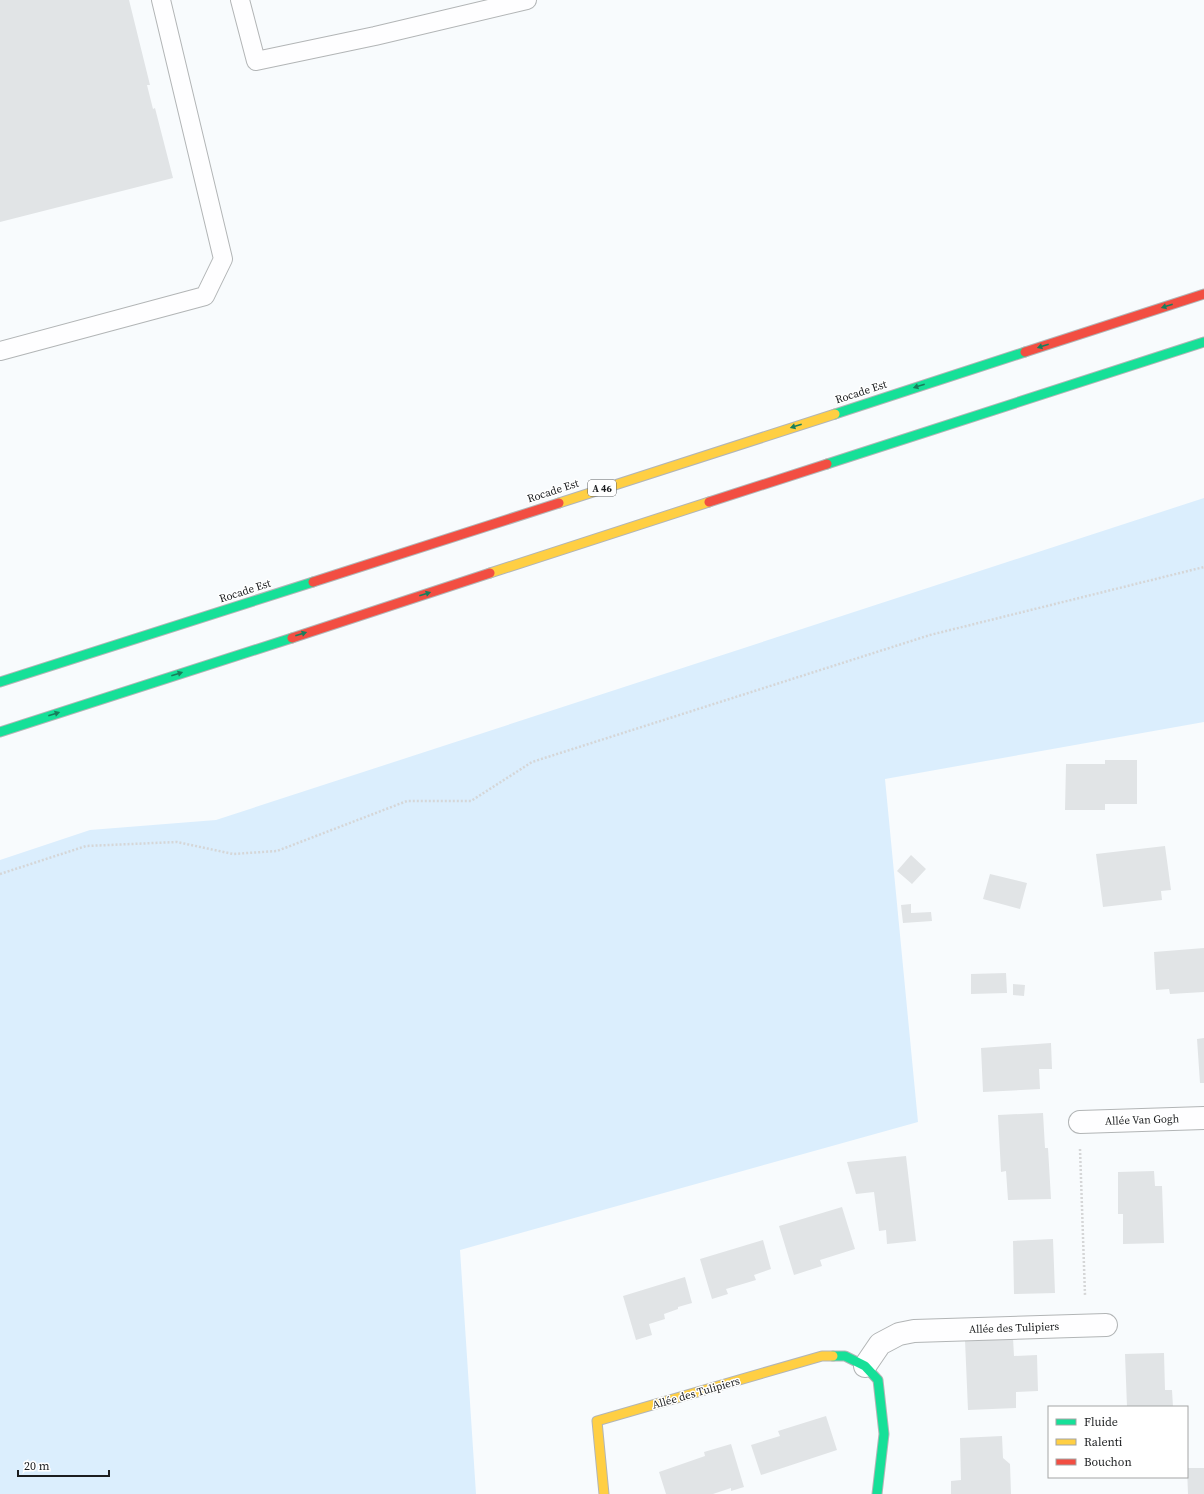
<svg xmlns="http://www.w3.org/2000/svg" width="1204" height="1494" font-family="'Source Serif 4',serif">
<rect width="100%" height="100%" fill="#f8fbfd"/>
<path fill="#dbeefd" d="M1204,498V722L885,779L918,1122L460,1250L476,1494H0V860L90,830L216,820Z"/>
<path fill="#e1e4e6" d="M0,0H129L150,85H147L153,109L155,108L173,178L0,222Z
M1105,760H1137V804H1105V810H1065L1066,764H1105Z
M1165,846L1171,890L1161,891L1162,900L1103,907L1096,854Z
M911,855L926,869L912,884L897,871Z
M990,874L1027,883L1020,909L983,899Z
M911,904V913L931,912L932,921L903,923L901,905Z
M1204,948V992L1170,994L1169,989L1156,990L1154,952Z
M1006,973L1007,993L971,994V974Z
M1013,984L1025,985L1024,996L1013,995Z
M1204,1038V1083H1200L1197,1039Z
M1051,1043L1052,1069H1039L1040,1089L983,1092L981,1048Z
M1043,1113L1045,1148H1048L1051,1199L1008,1200L1006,1171L1001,1172L998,1115Z
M906,1156L916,1241L887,1244L886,1230L879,1231L874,1192L856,1194L847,1162Z
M1154,1171L1155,1186H1162L1164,1243L1123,1244V1214H1118V1172Z
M842,1207L855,1249L820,1260L822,1266L794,1275L779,1226Z
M1053,1239L1055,1293L1014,1294L1013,1241Z
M763,1240L771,1269L754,1275L756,1280L726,1289L728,1294L712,1299L700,1259Z
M685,1277L692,1303L678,1307V1309L664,1314L665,1319L649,1324L652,1335L636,1340L623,1296Z
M1013,1338L1014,1356L1037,1355L1038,1391L1016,1392V1408L968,1410L965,1340Z
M1164,1353L1165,1390H1172L1173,1407H1127L1125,1354Z
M826,1416L837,1450L761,1475L751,1445L780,1436L778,1431Z
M1002,1436L1003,1458L1010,1464L1011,1494H951V1481L961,1480L960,1438Z
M731,1444L744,1487L731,1491V1488L713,1494H666L659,1472L705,1456L704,1452Z
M1187,1468H1204V1494H1188Z"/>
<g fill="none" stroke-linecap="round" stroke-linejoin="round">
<g stroke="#b2b5b6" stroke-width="20">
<path id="lane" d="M240,0L256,61L375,36L527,0
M0,351L205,296L223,259L161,0"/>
</g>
<g stroke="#b2b5b6" stroke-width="24">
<path id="street" d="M1080,1122L1204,1118
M865,1366L880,1344L899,1334L914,1331L1106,1325"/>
</g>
<g stroke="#b2b5b6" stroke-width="11">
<path id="fast" d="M835,414L1025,352
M827,464L1204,342
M0,682L313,582
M0,732L292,638
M833,1356H845L865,1366L878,1380L884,1434L877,1494"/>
</g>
<g stroke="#b2b5b6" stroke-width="11">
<path id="slow" d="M559,503L835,414
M490,573L709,502
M604,1494L597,1421L822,1356H833"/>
</g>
<g stroke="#b2b5b6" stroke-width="11">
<path id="jam" d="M1025,352L1204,294
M709,502L827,464
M313,582L559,503
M292,638L490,573"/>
</g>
<path stroke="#d5d6d7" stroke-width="2.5" stroke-dasharray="2 2" stroke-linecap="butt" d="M0,874L86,846L177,842L233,854L277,851L407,801H471L532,762L930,635L1204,567
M1080,1149L1085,1295"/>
<use href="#lane" stroke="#fefeff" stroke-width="18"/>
<use href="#street" stroke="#fefeff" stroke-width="22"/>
<use href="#fast" stroke="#16e098" stroke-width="9"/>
<use href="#slow" stroke="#ffcf43" stroke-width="9"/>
<use href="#jam" stroke="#f24e42" stroke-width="9"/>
</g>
<defs><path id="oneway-solid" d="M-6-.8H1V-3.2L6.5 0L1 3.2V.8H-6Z"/></defs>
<g fill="#187e5c">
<use href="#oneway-solid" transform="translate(1167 306) rotate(162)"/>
<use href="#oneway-solid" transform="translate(1043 346) rotate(162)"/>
<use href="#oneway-solid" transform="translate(919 386) rotate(162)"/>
<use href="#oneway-solid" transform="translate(796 426) rotate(162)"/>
<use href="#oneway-solid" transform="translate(425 594) rotate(-18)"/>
<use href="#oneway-solid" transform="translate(301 634) rotate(-18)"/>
<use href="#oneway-solid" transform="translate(177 674) rotate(-18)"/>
<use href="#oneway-solid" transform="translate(54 714) rotate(-18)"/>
</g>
<g text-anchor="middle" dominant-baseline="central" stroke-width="3" stroke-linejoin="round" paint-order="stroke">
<rect fill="#fff" stroke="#5f6162" stroke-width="1" x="588" y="480" width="28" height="16" rx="3"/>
<g font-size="10" font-weight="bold" fill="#1b1d1f">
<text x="602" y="488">A 46</text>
</g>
<g font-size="11" fill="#1b1d1f" stroke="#fff">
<text transform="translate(861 392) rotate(-18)">Rocade Est</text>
<text transform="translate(553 491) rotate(-18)">Rocade Est</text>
<text transform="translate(245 591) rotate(-18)">Rocade Est</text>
<text transform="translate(1142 1120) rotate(-2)">Allée Van Gogh</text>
<text transform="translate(1014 1328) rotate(-2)">Allée des Tulipiers</text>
<text transform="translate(696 1393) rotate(-16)">Allée des Tulipiers</text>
</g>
</g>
<rect x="1048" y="1406" width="140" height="72" fill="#ffffff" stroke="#a4a5a5"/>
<rect x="1056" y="1419" width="20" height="6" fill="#16e098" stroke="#a4a5a5"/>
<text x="1084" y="1426" font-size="12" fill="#1b1d1f">Fluide</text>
<rect x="1056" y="1439" width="20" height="6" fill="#ffcf43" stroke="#a4a5a5"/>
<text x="1084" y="1446" font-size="12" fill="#1b1d1f">Ralenti</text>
<rect x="1056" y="1459" width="20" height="6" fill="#f24e42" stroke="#a4a5a5"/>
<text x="1084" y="1466" font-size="12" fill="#1b1d1f">Bouchon</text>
<path d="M18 1470v6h91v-6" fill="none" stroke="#1b1d1f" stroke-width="2"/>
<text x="24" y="1470" font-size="12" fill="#1b1d1f" stroke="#ffffff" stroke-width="3" paint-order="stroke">20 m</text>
</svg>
